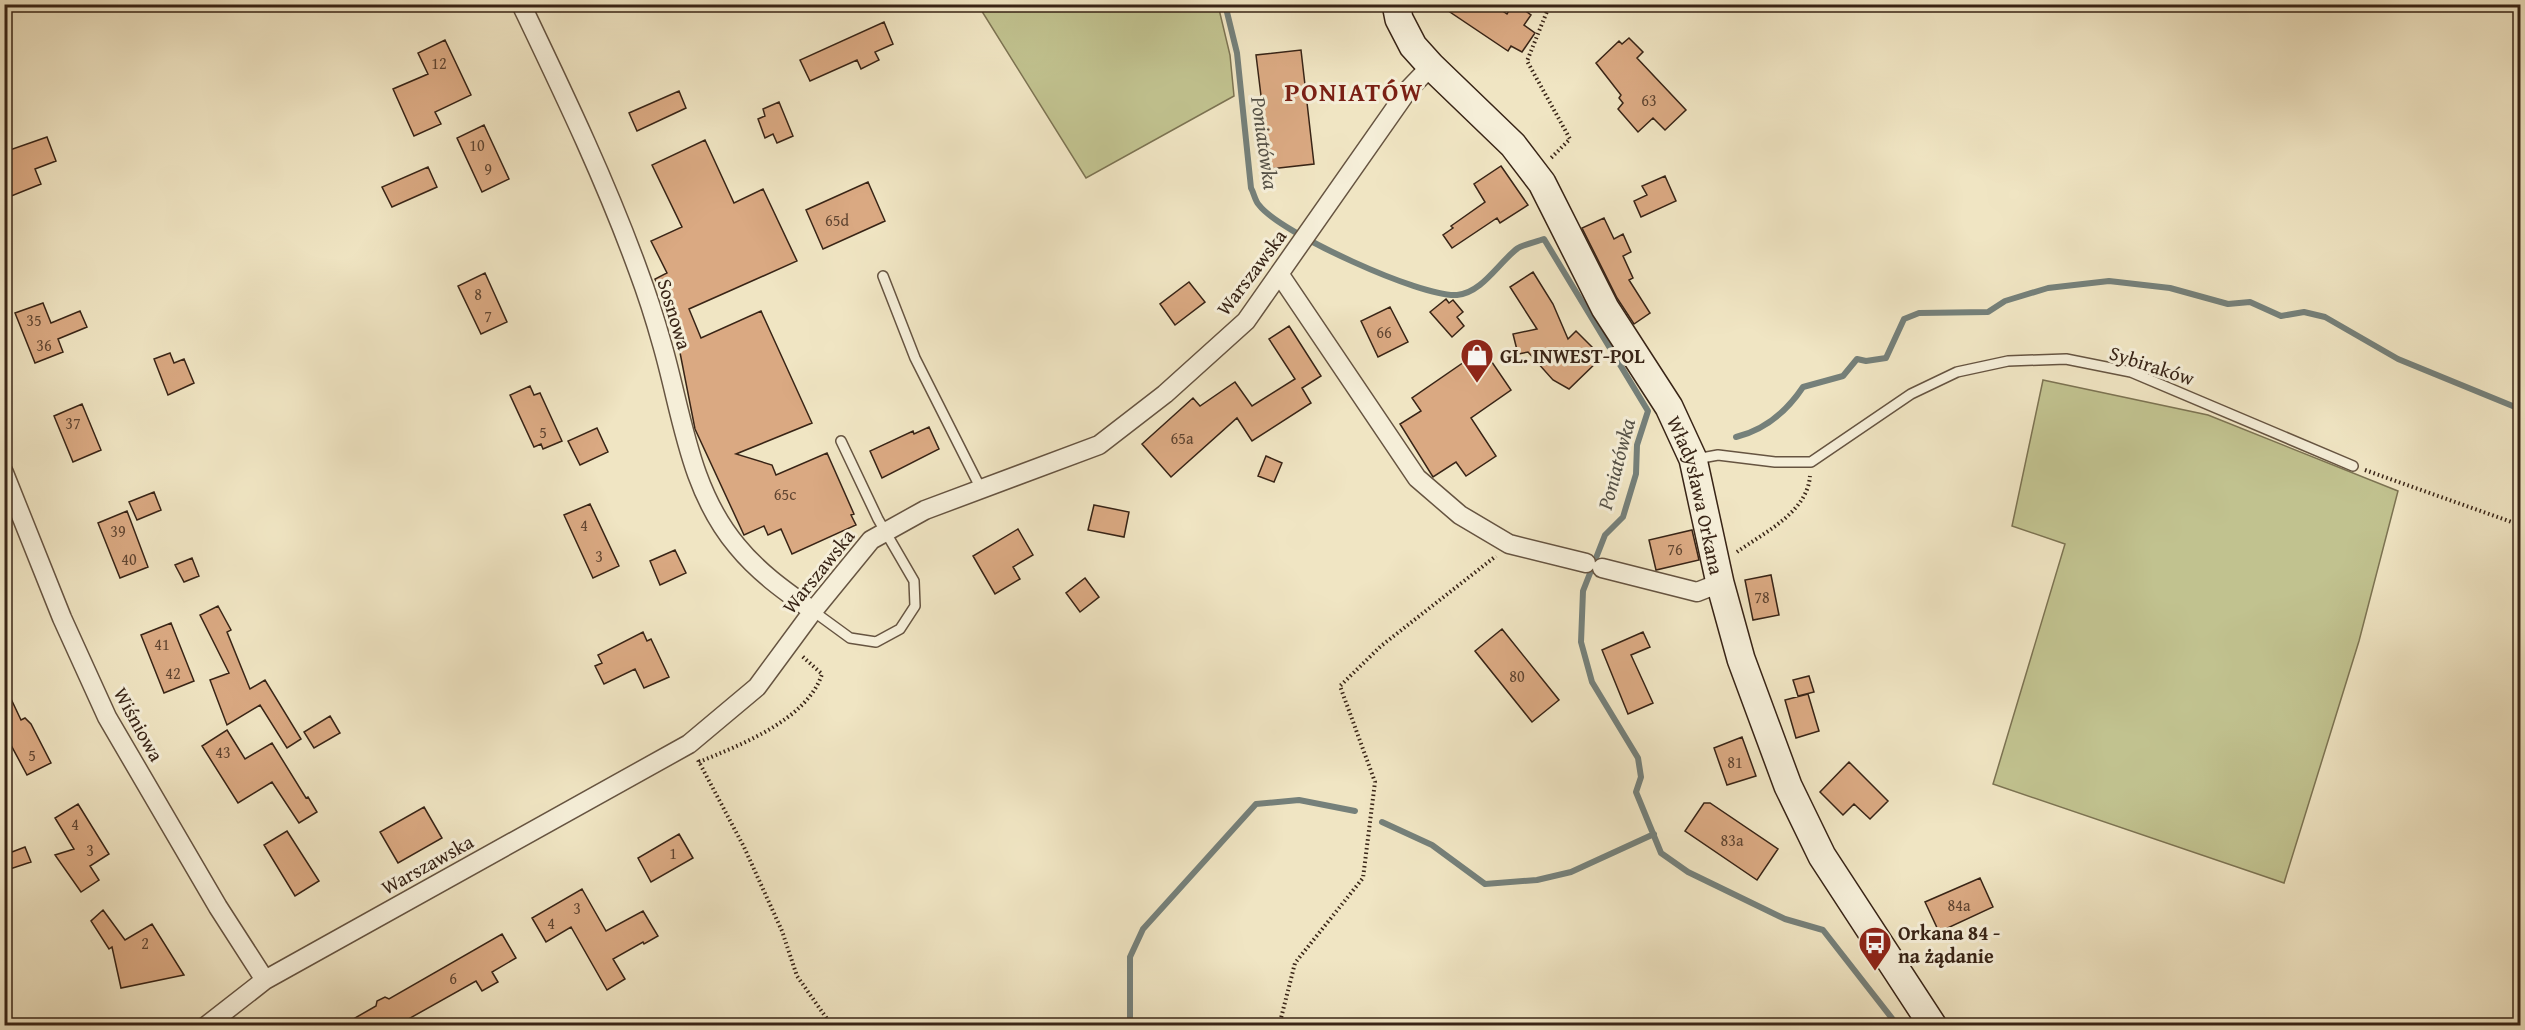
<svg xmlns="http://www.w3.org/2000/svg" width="2525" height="1030" font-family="'Gentium Book Plus',serif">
<rect width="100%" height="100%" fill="#f0e5c3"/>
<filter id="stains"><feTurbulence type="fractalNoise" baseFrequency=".00333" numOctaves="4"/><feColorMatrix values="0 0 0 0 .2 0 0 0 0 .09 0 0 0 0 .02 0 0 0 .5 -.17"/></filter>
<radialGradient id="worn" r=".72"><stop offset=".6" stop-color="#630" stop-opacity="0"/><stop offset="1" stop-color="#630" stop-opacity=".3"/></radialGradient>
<path fill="#c1c28f" stroke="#7c7352" stroke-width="1.5" d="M978,5H1218L1230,55L1234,96L1086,178Z
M2043,380L2208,415L2398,491L2359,641L2284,883L1993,784L2065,544L2012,526Z"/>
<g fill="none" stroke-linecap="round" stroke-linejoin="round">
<path stroke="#75807a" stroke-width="6" d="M1225,4L1237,53L1251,188C1254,193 1255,201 1259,205C1280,233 1422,298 1457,295C1482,293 1499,262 1518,248C1525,244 1536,242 1544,239L1648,411L1637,445L1636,474L1623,517L1605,535L1583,591L1581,642L1592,682L1638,758L1641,777L1636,792L1661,853L1688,872L1785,919L1823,930L1898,1026
M1736,437C1764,430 1787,411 1803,387L1843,376L1857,359L1866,361L1886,358L1904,319L1919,313L1988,312L2005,301L2048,288L2109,281L2170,288L2228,304L2250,302L2281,316L2304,312L2325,317L2398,359L2520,409
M1382,822L1432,845L1485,884L1537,880L1571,872L1654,834
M1130,1026V957L1143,929L1256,804L1299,800L1355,811"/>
</g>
<path fill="#daa982" stroke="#382416" stroke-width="1.5" d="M1438,4H1492L1507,14L1513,4H1516L1531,15L1524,25L1535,33L1522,52L1511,46L1508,51Z
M884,22L893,44L875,52L879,60L861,69L857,60L810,81L800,60Z
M1629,38L1643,52L1637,58L1686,110L1665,130L1653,118L1638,132L1618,109L1623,103L1619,98L1621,95L1596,63L1619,41L1622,44Z
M445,40L471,95L435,112L441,124L414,136L393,89L428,74L418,53Z
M1301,50L1314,164L1270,169L1256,55Z
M679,91L686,108L637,131L629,113Z
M779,102L793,136L777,143L773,134L765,138L758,119L765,116L763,109Z
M484,125L509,179L482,192L457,138Z
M47,137L56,161L35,169L41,184L4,199V152Z
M705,140L734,203L763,189L797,261L689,309L701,338L761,311L812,423L736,454L772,465L776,475L827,453L854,514L851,515L856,525L792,554L781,529L768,535L764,526L744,535L695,429L674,322L655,279L667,273L651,241L682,227L652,165Z
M1501,166L1528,205L1500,223L1497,218L1452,248L1443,235L1453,228L1451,226L1485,202L1474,184Z
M428,167L437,187L392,207L382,187Z
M1665,176L1676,201L1641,217L1634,201L1647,195L1642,186Z
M868,182L885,221L823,249L806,210Z
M1604,218L1614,239L1623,234L1631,252L1623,256L1633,278L1629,280L1650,313L1634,324L1617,298L1582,228Z
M1533,272L1553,304L1568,339L1576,331L1602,357L1569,389L1553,380L1528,352L1518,354L1513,334L1537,329L1510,287Z
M485,273L507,322L481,334L458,286Z
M1189,282L1205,302L1175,325L1160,304Z
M1446,299L1449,303L1453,300L1463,312L1457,317L1464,326L1452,337L1430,312Z
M43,303L51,323L80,311L87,327L58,339L63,352L35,363L15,313Z
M1390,307L1408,342L1378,357L1361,321Z
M1289,326L1321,376L1302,388L1311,403L1252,441L1237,418L1171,477L1142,444L1193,398L1200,406L1235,382L1252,406L1295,379L1269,339Z
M1483,349L1511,390L1471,418L1496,456L1466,476L1456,462L1433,477L1400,424L1421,411L1412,398Z
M170,353L174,363L184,359L194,383L168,395L154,359Z
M530,386L534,395L540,393L562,441L543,449L541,444L534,447L510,395Z
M82,404L101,450L73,462L54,416Z
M929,427L939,449L882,478L870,451L913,431L914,434Z
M597,428L608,452L580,465L568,441Z
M1266,456L1282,463L1274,482L1258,476Z
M154,492L161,510L137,520L129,502Z
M590,504L619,566L593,578L564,515Z
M1094,505L1129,512L1124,537L1088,530Z
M127,511L148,567L120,578L98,523Z
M1018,529L1033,555L1013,567L1020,579L995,594L973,556Z
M1692,530L1699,560L1656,570L1649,540Z
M675,550L686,573L660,585L650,561Z
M192,558L199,576L184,582L175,565Z
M1771,575L1779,615L1753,620L1745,580Z
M1085,578L1099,597L1080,612L1066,593Z
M218,606L231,630L227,632L250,689L265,680L301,739L287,748L260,705L227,725L210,680L229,673L200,615Z
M171,623L194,681L164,693L141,635Z
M1502,629L1559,700L1532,722L1475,651Z
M643,632L647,641L651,639L669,677L644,688L635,669L604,684L595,666L602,663L598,655Z
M1643,632L1650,647L1631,655L1653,703L1628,714L1602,650Z
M1809,676L1814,692L1798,696L1793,680Z
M4,684L21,720L25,718L31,724L51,763L27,775L4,732Z
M1808,694L1819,731L1796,738L1785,700Z
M330,716L340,733L314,748L304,732Z
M227,730L245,759L272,743L306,798L308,797L317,812L299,823L272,782L238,803L202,746Z
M1742,737L1756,776L1727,785L1714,748Z
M1849,762L1888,801L1870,819L1854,804L1843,815L1820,792Z
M1704,803H1710L1778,849L1757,880L1685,831Z
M78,804L109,854L90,866L99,880L81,892L55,855L74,849L55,818Z
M424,807L442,838L398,863L380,832Z
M287,831L319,881L295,896L264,845Z
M679,834L693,858L651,882L638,858Z
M25,847L31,862L4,871V855Z
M1980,878L1993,907L1939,932L1925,902Z
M582,889L606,931L643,911L658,936L644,944L643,942L613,959L625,979L607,990L571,927L546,942L532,918Z
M103,910L125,940L152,924L184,975L121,988L112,947L109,949L91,921Z
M502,934L516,958L492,972L498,982L482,991L476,981L396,1026H341L376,1006L377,1001L385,997L389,999Z"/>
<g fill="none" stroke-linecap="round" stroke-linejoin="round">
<g stroke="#665441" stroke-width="12">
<path id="lane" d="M883,276L915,358L981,489
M1696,459L1718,455L1775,462H1811L1911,394L1957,372L2008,361L2066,359L2131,372L2353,466
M813,611L850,638L876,642L900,629L915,606L914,581L878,519L841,441"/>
</g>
<g stroke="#665441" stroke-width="21">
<path id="street" d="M521,4C563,92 605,179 638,270C647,294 655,319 662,344C682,413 689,489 737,546C759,573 785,591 813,611
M1280,275L1417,478L1460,515L1509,544L1586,563
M4,473L62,618L107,717L218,907L265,980
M1602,568L1697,592L1720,583
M206,1026L265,980L689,744L757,687L813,611L871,540L925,510L1099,445L1165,394L1246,321L1408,90L1431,66"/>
</g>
<g stroke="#382416" stroke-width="30">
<g id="secondary">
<path id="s1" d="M1396,4L1399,19L1413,46L1431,66L1513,145L1542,183L1605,308L1669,407L1693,459L1720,583L1741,659L1788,786L1822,856L1933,1026"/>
</g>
</g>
<path stroke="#382416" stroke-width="4" stroke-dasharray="1.5 3" stroke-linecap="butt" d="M1550,4L1527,61L1570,139L1551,158
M2365,470L2520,525
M1737,552C1763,533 1807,513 1810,476
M698,760L744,847L782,931L797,976L832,1026
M699,762C740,745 807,720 822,674L802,656
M1279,1026L1295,963L1363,878L1375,782L1340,686L1381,646L1496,556"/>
<use href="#lane" stroke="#f5eed8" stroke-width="9"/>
<use href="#street" stroke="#f5eed8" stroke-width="18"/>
<use href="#secondary" stroke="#f5eed8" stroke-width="27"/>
</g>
<defs>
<g id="shop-pin" transform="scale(1.725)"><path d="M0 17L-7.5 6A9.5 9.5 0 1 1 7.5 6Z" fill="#8f2418" stroke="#f5eed8"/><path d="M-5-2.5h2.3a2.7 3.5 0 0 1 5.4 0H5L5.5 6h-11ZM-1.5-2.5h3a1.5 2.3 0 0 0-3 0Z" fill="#fff"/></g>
<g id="bus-pin" transform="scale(1.725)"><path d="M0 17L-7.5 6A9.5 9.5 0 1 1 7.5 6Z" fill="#8f2418" stroke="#f5eed8"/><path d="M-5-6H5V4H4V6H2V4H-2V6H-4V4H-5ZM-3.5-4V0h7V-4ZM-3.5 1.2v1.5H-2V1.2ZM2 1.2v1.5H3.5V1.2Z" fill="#fff"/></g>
</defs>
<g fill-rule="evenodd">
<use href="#shop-pin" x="1477" y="355"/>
<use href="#bus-pin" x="1875" y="943"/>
</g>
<g text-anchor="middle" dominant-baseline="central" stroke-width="6" stroke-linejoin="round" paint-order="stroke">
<g font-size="16" fill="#604531">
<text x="439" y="63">12</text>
<text x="1649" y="100">63</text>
<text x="477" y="145">10</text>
<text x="488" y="169">9</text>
<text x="837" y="220">65d</text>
<text x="478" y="294">8</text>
<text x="488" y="316">7</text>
<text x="34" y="320">35</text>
<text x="1384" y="332">66</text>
<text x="44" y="345">36</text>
<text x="73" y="423">37</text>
<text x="543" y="432">5</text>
<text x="1182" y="438">65a</text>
<text x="785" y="494">65c</text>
<text x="584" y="525">4</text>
<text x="118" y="531">39</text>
<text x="1675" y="549">76</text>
<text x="599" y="556">3</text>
<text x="129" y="559">40</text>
<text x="1762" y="597">78</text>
<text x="162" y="644">41</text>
<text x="173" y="673">42</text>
<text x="1517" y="676">80</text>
<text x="223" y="752">43</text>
<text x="32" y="755">5</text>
<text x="1735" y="762">81</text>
<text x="75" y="824">4</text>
<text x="1732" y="840">83a</text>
<text x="90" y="850">3</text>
<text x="673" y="853">1</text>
<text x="1959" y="905">84a</text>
<text x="577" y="908">3</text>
<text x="551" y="923">4</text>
<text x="145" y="943">2</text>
<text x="453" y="978">6</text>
</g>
<g font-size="20" fill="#382416" stroke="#f5eed8">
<text transform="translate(1251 272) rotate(-53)">Warszawska</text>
<text transform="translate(675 314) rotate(73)">Sosnowa</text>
<text transform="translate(2152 365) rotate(18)">Sybiraków</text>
<text stroke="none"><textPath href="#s1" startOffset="585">Władysława Orkana</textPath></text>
<text transform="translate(818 571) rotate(-51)">Warszawska</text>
<text transform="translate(139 724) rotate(61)">Wiśniowa</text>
<text transform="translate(427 864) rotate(-29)">Warszawska</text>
</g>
<g font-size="20" font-weight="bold" fill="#382416" stroke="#f5eed8" text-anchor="start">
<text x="1500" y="355">GL. INWEST-POL</text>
<text x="1898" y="932">Orkana 84 -<tspan x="1898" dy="23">na żądanie</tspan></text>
</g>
<g font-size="21" font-style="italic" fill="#565248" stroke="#f5eed8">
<text transform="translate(1265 143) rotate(82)">Poniatówka</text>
<text transform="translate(1616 464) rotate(-75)">Poniatówka</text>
</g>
<g font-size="26" font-weight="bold" letter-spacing="1.5" fill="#7a1f14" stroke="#f5eed8">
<text x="1354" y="91">PONIATÓW</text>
</g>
</g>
<rect width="2525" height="1030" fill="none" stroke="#f0e5c3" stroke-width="24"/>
<rect x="6" y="6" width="2513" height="1018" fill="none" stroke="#382416" stroke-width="3"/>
<rect x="12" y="12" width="2501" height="1006" fill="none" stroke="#382416" stroke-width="1.5"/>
<rect width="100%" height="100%" filter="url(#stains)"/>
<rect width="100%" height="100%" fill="url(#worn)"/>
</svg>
